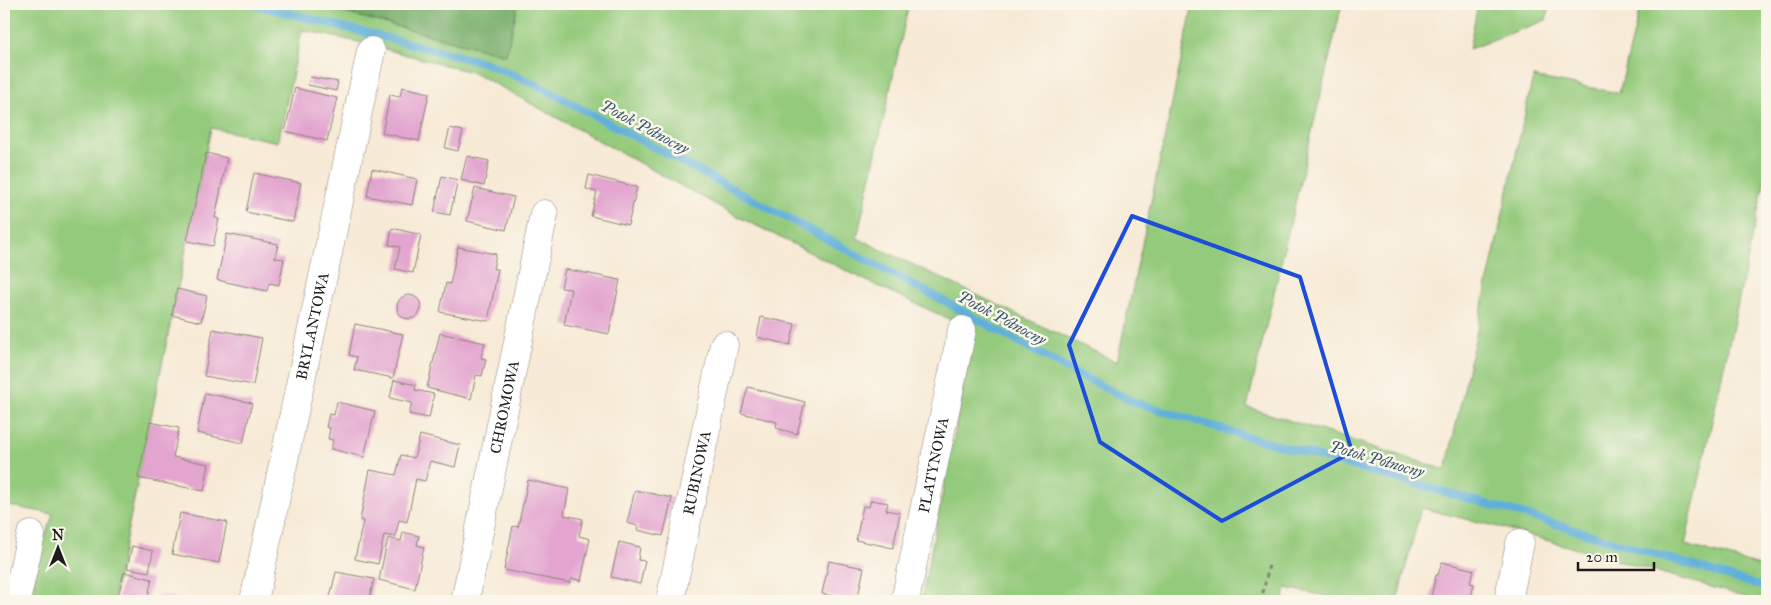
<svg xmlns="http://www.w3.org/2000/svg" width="1771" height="605" font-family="'IM FELL Great Primer',serif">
<rect width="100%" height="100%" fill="#fbf7ec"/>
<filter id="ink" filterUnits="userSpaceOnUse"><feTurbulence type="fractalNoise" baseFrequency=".02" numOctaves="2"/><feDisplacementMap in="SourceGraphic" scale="10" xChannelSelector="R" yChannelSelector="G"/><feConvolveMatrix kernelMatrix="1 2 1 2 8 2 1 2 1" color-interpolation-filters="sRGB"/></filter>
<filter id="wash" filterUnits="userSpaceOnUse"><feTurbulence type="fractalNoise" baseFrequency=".0096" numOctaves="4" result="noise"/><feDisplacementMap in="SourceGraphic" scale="20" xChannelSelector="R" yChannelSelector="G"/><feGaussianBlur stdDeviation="1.12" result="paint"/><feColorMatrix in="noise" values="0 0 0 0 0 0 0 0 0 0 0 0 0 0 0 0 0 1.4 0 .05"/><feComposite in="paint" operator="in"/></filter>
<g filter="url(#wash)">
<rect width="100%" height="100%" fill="#f7ead6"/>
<path fill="#94ca7b" stroke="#58734c" d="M4,4H312L506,55L518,4H909L857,238L1117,362L1193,4H1342L1247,407L1446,470L1533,77L1619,93L1641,4H1748L1767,7V170L1685,545L1767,568V601H1746V597L1507,529L1421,508L1397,601H1351L1286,588L1283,601H921L975,331L869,282L733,214L475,73L358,42L302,30L278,142L211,128L113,601H30L40,552L53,514L4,505Z
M1478,4H1550L1546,20L1469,49Z"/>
<path fill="#77ae6b" stroke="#4a6544" d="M312,4H518L506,55Z"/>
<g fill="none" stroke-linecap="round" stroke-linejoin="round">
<path stroke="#5fafda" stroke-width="8" d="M252,4L486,63L535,84L955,307L1077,374L1134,402L1242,435L1522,514L1767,588"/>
</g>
<g id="blocks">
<path fill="#e3a4cf" d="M1753,4H1767V7L1753,5Z
M310,77L338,82L336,91L308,85Z
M402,87L429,93L419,141L382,133L390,95L400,97Z
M295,88L337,98L327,141L285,131Z
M450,128L463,131L458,151L445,148Z
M206,153L227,158L215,218L219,219L213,246L187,241Z
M467,156L489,161L484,186L461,180Z
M372,169L417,179L412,205L367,196Z
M254,173L301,183L293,222L246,212Z
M589,175L637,187L628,225L591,216L597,192L586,189Z
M442,176L458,180L450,215L434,212Z
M475,188L514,197L506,230L467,221Z
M392,228L421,235L413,273L395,269L400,247L389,245Z
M227,234L278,244L275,258L284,259L279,285L269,283L267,291L217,280Z
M458,247L496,254L493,269H498L488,321L440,312L446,283L450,284Z
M565,269L620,280L609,334L564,325L571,289L561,288Z
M177,289L207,296L201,322L172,315Z
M397 307a12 12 0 1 1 24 0a12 12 0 1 1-24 0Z
M761,317L795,324L790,345L757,337Z
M355,324L403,334L393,378L354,370L357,357L349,355Z
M213,329L262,338L253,385L204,376Z
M440,333L485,343L481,358L486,359L482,376L476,375L471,399L427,388Z
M394,380L416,385L415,390L434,394L429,418L409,414L412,403L390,398Z
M748,387L805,402L797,434L776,428L777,422L741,413Z
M205,393L252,403L243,443L197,433Z
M337,402L375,411L364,457L331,449L333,440L328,439L330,428L326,427L329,414L334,415Z
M150,422L179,428L173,457L209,464L204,491L138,478Z
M420,435L460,445L455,467L430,461L425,481L416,479L407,522L399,520L395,537L384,535L378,564L355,559L363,521L360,520L370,470L396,475L401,455L414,458Z
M528,480L569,489L564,515L583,519L579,536L590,539L581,581L572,578L570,583L504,570L513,526L518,527Z
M635,490L672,498L663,536L637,530L638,526L627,523Z
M871,500L888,503L886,510L900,513L893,548L856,540L863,506L869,507Z
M180,513L227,522L219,563L172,554Z
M403,532L419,536L417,545L424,547L415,589L379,580L388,538L401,541Z
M619,542L640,547L638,560L645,561L640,584L611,577Z
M132,546L153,551L149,572L127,568Z
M829,561L864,568L857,601L822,594Z
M1442,562L1474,570L1470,583L1474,584L1471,597L1467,596L1466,601H1430L1436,575H1438Z
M124,572L152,579L147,601H117Z
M336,572L374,579L369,601H329Z
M160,595L186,600V601H158Z"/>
</g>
</g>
<g filter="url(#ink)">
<use href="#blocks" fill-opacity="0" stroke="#8a8379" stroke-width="1"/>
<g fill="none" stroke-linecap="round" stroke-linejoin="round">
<g stroke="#8a8379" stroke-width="29">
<g id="minor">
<path d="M16,601L31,535"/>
<path id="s1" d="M254,601L371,51"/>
<path id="s2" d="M465,601L544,214"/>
<path id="s3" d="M670,601L724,345"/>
<path id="s4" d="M905,601L962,330"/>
<path d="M1508,601L1520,543"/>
</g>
</g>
<path stroke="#8a8379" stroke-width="3" stroke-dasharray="4 4" stroke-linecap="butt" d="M1261,601L1269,565"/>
<use href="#minor" stroke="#fff" stroke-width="28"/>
</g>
</g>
<path fill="none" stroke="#1d4ed8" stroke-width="4" stroke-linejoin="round" d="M1132,216L1300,277L1352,452L1222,521L1100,442L1069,345Z"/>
<g text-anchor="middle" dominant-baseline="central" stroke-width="5" stroke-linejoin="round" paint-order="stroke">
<g font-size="15" fill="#1c1c1c" stroke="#fbf7ec">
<text stroke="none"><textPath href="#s1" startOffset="281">BRYLANTOWA</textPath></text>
<text stroke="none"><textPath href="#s2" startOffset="198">CHROMOWA</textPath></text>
<text stroke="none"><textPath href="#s4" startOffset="139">PLATYNOWA</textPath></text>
<text stroke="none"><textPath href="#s3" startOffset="131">RUBINOWA</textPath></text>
</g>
<g font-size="16" font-style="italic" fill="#375768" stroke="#fbf7ec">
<text transform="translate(645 127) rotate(28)">Potok Północny</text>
<text transform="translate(1002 318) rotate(28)">Potok Północny</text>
<text transform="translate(1377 459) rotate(16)">Potok Północny</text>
</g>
</g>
<rect width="1771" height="605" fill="none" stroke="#fbf7ec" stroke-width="20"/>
<g transform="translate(58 548)" stroke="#fbf7ec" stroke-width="4" paint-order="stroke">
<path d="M0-4L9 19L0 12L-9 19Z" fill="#1c1c1c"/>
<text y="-8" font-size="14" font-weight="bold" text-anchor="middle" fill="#1c1c1c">N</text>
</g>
<path d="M1578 562v8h76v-8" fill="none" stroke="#1c1c1c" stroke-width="2.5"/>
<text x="1586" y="562" font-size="15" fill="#1c1c1c" stroke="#fbf7ec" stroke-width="4" paint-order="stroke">20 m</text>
</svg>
